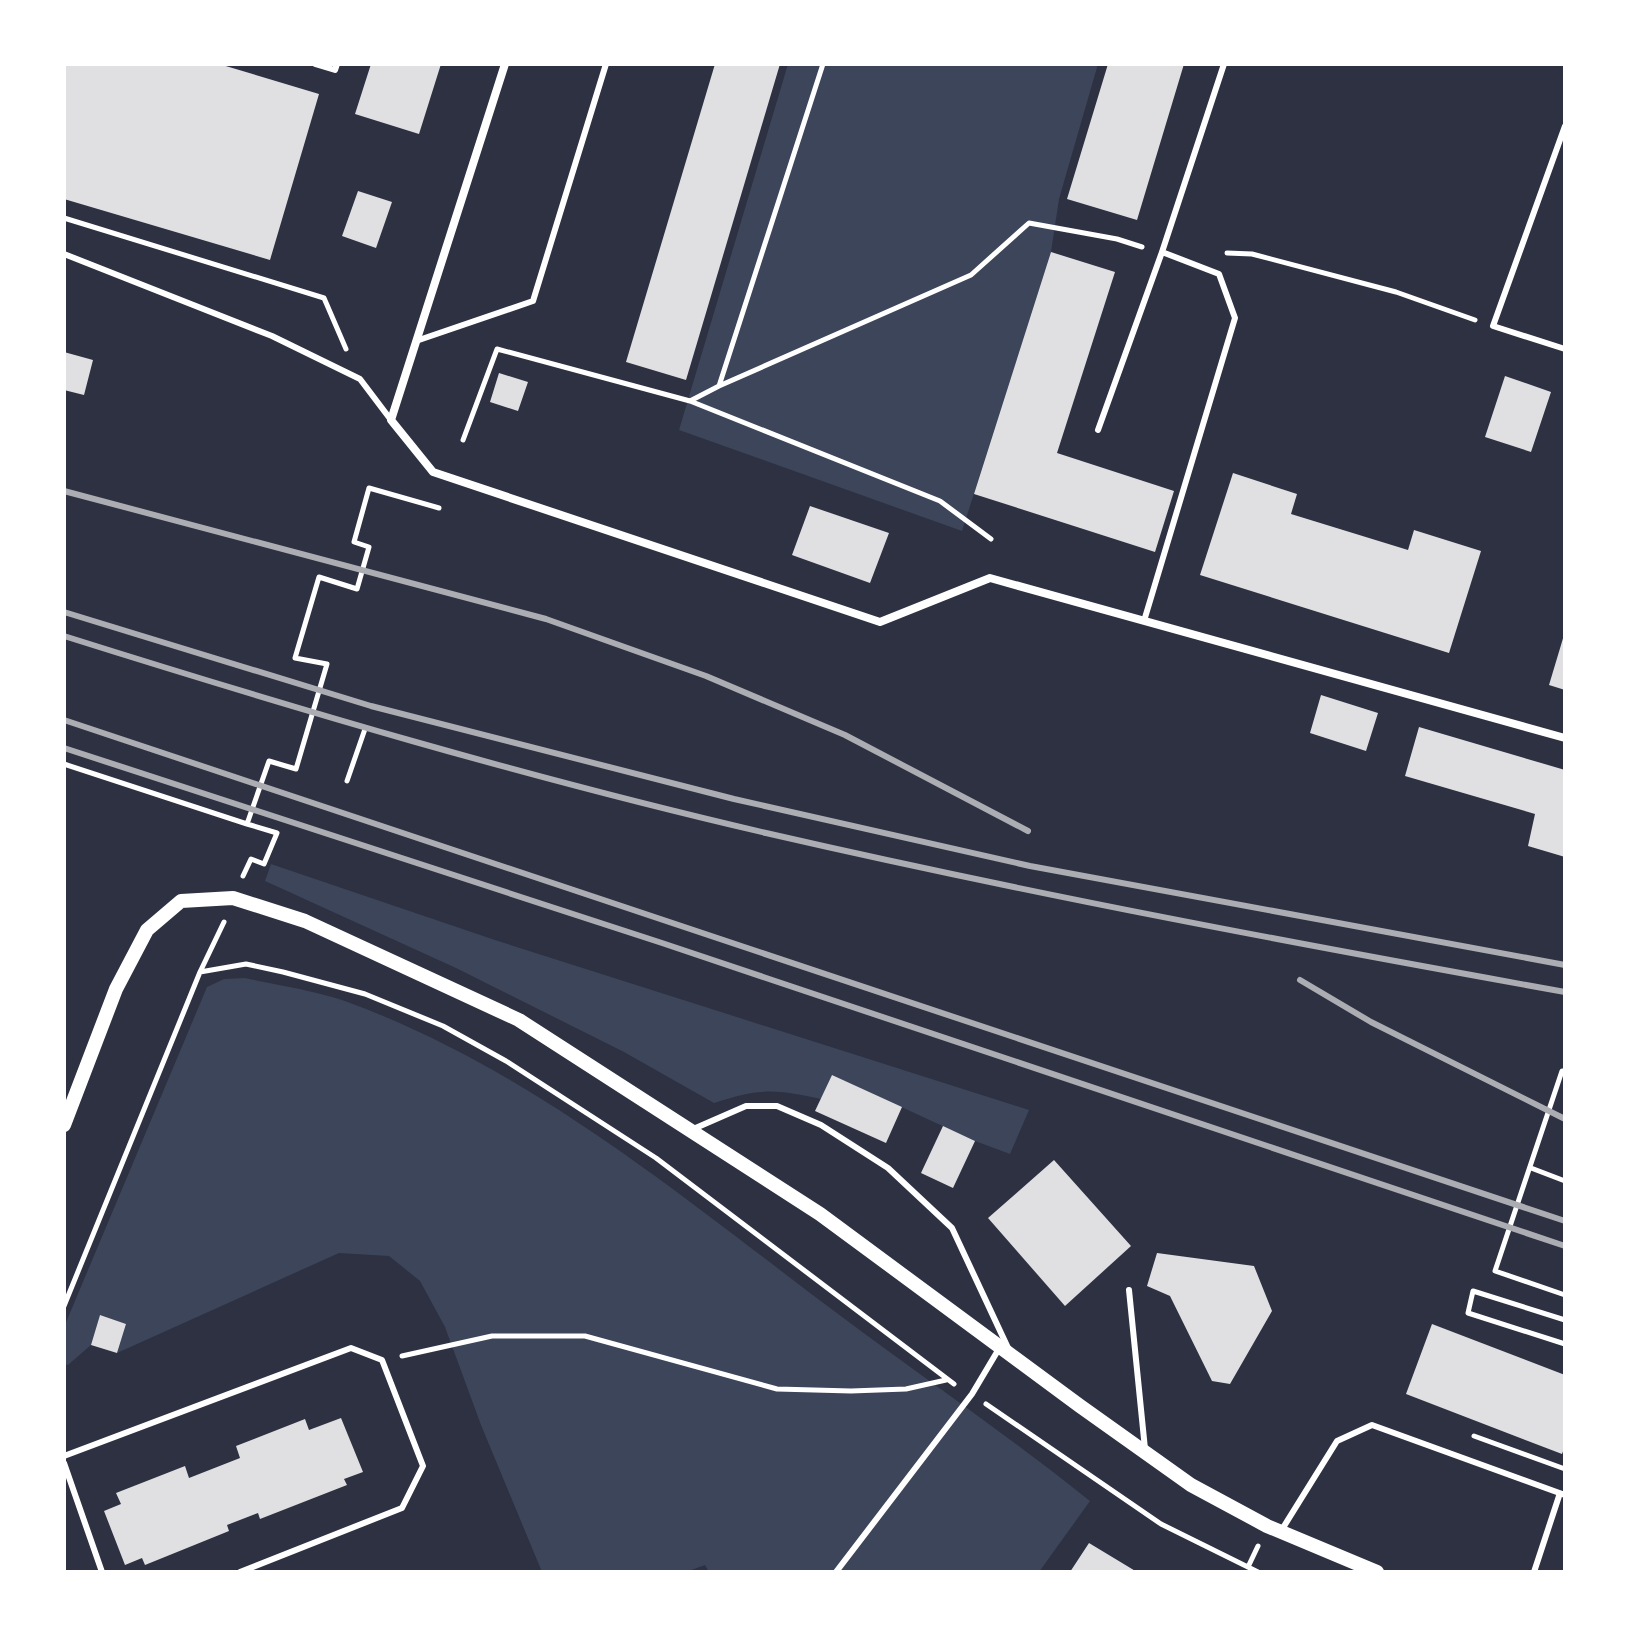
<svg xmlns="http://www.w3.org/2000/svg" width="1629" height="1636" font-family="Arial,sans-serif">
<rect width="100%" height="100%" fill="#2d3142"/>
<path fill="#3c4559" d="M788,64H1098L1059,199L1051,252L962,531L679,430Z
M271,864L495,940L1029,1110L1010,1154L975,1141L832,1075L821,1099C773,1089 761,1088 714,1103L624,1052L456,968L265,881Z
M245,978C277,985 313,990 345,1001C523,1066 669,1186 818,1299C908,1367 1001,1430 1090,1501L1039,1572H709L705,1565L686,1572H542L481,1425L445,1327L420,1281L389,1256L339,1253L117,1353L126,1324L100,1315L91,1345L68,1365L64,1364V1327L207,987L224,979Z"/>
<path fill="#e0e0e3" d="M64,64H219L319,94L270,260L64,199Z
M371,64H441L419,134L355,114Z
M715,64H780L686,380L626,362Z
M1108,64H1184L1137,220L1067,199Z
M358,191L392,202L376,248L342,236Z
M1051,252L1115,272L1057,453L1174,491L1155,552L974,494Z
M64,352L93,360L84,395L64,390Z
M499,373L528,382L518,411L490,402Z
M1505,376L1551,392L1531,452L1485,437Z
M1233,473L1297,494L1291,514L1408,550L1414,530L1481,551L1449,653L1200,575Z
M810,506L889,533L870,583L792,555Z
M1564,635H1565V690L1549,685Z
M1321,695L1378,713L1366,751L1310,733Z
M1419,727L1565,770V857L1528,846L1535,814L1405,776Z
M832,1075L902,1107L886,1143L815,1111Z
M943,1126L975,1141L953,1188L921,1173Z
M1054,1160L1131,1246L1065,1306L988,1218Z
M1157,1253L1254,1266L1272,1311L1230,1384L1212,1381L1170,1296L1147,1286Z
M100,1315L126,1324L117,1353L91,1345Z
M1432,1324L1565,1375V1446L1562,1454L1406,1394Z
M341,1418L363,1472L344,1479L347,1485L260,1519L258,1513L227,1525L229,1531L145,1565L142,1558L125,1565L104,1511L121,1504L116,1493L185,1466L189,1478L240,1458L236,1446L305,1419L309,1430Z
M1089,1543L1137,1572H1070Z"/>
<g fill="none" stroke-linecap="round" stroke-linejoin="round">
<path stroke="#fff" stroke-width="5" d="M64,218L324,298L346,349
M1227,253L1252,254L1396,292L1475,320
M719,386L823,64
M690,401L940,501L991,539
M463,440L497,349L690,401L719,386L971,275L1029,223L1117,239L1142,247
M64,764L247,824
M347,781L365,729
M243,876L251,859L264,864L277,833L247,824L269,761L296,769L327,664L295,658L319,577L357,589L369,547L354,542L369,488L439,508
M224,922L200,972L246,964L283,972L365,994L443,1026L506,1061L656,1158L954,1384
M1565,1071H1562L1495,1271L1565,1295
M1531,1168L1565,1181
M64,1306L200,972
M1565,1320L1473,1291L1468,1313L1565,1344
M402,1356L492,1336H585L777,1389L851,1391L906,1389L946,1380
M986,1404L1161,1524L1258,1572
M1474,1436L1565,1469
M1248,1567L1258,1546"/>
<path stroke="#fff" stroke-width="6" d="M315,64L335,70L337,64
M1565,126L1493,326L1565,349
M64,254L272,336L360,379L391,420
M416,341L533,301L606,64
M1098,430L1162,252
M1144,621L1235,318L1219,274L1162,252L1224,64
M691,1130L746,1106H777L821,1125L888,1168L952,1228L1009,1350
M1129,1290L1145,1449
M64,1456L351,1348L382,1360L423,1466L402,1508L240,1572
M64,1463L102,1572
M1281,1531L1337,1441L1372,1425L1565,1495
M836,1572L972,1394L1000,1347
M1534,1572L1560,1493"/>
<path stroke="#fff" stroke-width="8" d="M505,64L391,420L433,472L880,622L990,578L1565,738"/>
<path stroke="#fff" stroke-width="14" d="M64,1125L116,989L147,930L181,901L233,898L305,921L519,1020L820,1214L1080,1406L1191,1485L1267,1526L1377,1572"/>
<path stroke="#abadb3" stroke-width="6" d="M64,491L546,619L706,676L845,735L1028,831
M64,612L371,706L734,799L1030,866L1565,965
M64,636C296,709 529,778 766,833C1031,894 1298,944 1565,992
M64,720L1565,1221
M64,748L662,943L1565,1246
M1300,980L1371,1022L1565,1119"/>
</g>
<rect width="1629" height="1636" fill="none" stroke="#ffffff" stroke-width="132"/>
</svg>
